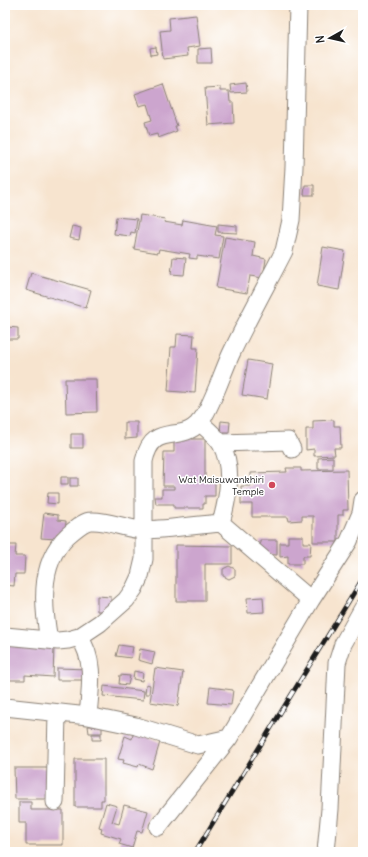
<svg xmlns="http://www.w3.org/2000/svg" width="368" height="857" font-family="Delius,sans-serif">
<rect width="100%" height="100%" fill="#fff"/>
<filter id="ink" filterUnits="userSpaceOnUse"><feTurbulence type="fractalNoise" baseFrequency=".025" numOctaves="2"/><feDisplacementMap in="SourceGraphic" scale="8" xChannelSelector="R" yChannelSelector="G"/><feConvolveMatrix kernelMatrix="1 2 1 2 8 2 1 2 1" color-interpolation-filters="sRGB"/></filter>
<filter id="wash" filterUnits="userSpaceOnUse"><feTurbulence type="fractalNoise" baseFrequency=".012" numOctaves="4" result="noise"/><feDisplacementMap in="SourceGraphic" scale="16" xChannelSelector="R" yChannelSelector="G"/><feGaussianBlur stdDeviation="0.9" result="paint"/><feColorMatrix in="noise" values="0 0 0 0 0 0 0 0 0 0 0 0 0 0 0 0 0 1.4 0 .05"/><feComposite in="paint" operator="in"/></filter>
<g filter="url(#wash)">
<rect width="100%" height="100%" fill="#f7e4cf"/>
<g id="blocks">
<path fill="#cca5ce" d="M196,15L200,46L187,48L188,56L163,59L160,31L170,30L169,18Z
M156,47L157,54L151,55L150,48Z
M211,48L212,63H198V49Z
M246,83L247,92L231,93L230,85Z
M163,84L177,126H175L177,131L158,138L157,134L149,136L145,122L152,120L147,104L139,106L135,94Z
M220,87V91H229L230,102H233L234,123L208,125L205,88Z
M305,185H314V195H304Z
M140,215L165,219L164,222L182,225L183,220L217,226L215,235L223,236L219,259L197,256V259L189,258L190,254L159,249L158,253L134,249Z
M116,217L137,219L135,233L131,232L130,236L114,234Z
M218,224L237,226V233L218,232Z
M72,226L81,228L79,240L69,238Z
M225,237L255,242L253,256L266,259L263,278L250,276L247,293L216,288Z
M323,247L345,251L339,290L317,286Z
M173,257L186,258L184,275L171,274Z
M31,273L91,290L86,308L26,290Z
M7,327L18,328V339H7Z
M177,334L194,335L193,348H198L195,393L168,391L171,347H176Z
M248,360L272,364L267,399L242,395Z
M65,379H96L97,412L66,413Z
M334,420V426H340L341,448H334L335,455L314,456V449L306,450V429H313V421Z
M221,421L230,422L229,432H220Z
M125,422H137V438L125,439Z
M71,434H83V448H71Z
M192,437V439H205V481H215V496H205V504H203V508H174V504H156L155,497H162V489H174V486H163L164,452H174V439Z
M333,457V469H318V458Z
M286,468H301V471L347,470L348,510H343V515H338V542H313V516H302V520L289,521L288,517H252V504H241V486H251V473L287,472Z
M61,477H68V484H61Z
M70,478H78V486H70Z
M48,493H58V504L47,503Z
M44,513L58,515V520L66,521L65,534L57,533L56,539L41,538Z
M288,536H303V543H311L310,556H303V564H288V556L280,557V543H288Z
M260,540H277V555L260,554Z
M5,545H16L15,556H25L24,574H15L14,586L5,585Z
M176,545L232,546V564H205V601H176Z
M229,566L235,569V576L229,579L223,576V569Z
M97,596L111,597V611H97Z
M263,597L264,612L248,613L247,598Z
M5,644L54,647L53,677L25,675V680H5Z
M119,645L133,647L131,658L116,656Z
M140,649L155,652L152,664L138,660Z
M57,668L88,669V680H57Z
M155,668L183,672L178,706L150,702Z
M134,671L143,673L142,681L133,679Z
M120,675L130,676L128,685L119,684Z
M146,684L150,685L149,694H145Z
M104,686L144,691L143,700L103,696Z
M210,687L233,690L231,705L208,703Z
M88,726H102V733H89Z
M134,730L160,742L152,769L139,764L138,767L123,763L124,760L118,759L125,736L132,739Z
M92,734H101V740H92Z
M75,759H104V800H101V807H75Z
M14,768H49V799H15Z
M19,802H31V810H63V845H26V823H19Z
M106,803L117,806L112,822L119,824L124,805L148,811L142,832L137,831L132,848L119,844L121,839L101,833L102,828L99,827Z"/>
</g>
</g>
<g filter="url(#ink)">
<use href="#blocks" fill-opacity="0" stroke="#8a8076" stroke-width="1"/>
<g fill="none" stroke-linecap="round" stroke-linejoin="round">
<g stroke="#8a8076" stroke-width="19">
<path id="street" d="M199,422C206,428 216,436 221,444C234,468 228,498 221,523L311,600
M221,443L288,441L292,449
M5,636L58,641L68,640L79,637L100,623L126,600L134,589L140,576L144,559V461C154,417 184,449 204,416C215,397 222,374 231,354C247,320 266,286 284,251L291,220L294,167L298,5
M79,637C96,660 90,690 88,716
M49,640C42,602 39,557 73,531C78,527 85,521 91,521C109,520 127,530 145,530C170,529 196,525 221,523
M5,707L88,716L136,726L198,745L229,738
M55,802L57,713
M158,827L229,738L311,600L349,541L361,513L363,500
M326,852L330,809L337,663L343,644L363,608"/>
</g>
<use href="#street" stroke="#fff" stroke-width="17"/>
<g stroke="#1c1c1c" stroke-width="4.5">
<path id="rail" d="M195,852L363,578"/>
</g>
<use href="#rail" stroke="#fff" stroke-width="3" stroke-dasharray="9" stroke-linecap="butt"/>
</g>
</g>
<circle fill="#d1495b" stroke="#fff" stroke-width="1.5" cx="272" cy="485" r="4"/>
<g text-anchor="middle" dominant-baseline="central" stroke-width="3" stroke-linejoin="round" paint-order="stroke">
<g font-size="10" fill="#1c1c1c" stroke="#fff" text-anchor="end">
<text x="264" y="479">Wat Maisuwankhiri<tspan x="264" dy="12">Temple</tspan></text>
</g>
</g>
<rect width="368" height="857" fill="none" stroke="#fff" stroke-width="20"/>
<g transform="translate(330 38) rotate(262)" stroke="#ffffff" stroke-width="3" paint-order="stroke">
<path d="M0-3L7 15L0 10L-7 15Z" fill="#1c1c1c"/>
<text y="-6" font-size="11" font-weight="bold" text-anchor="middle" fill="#1c1c1c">N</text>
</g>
</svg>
